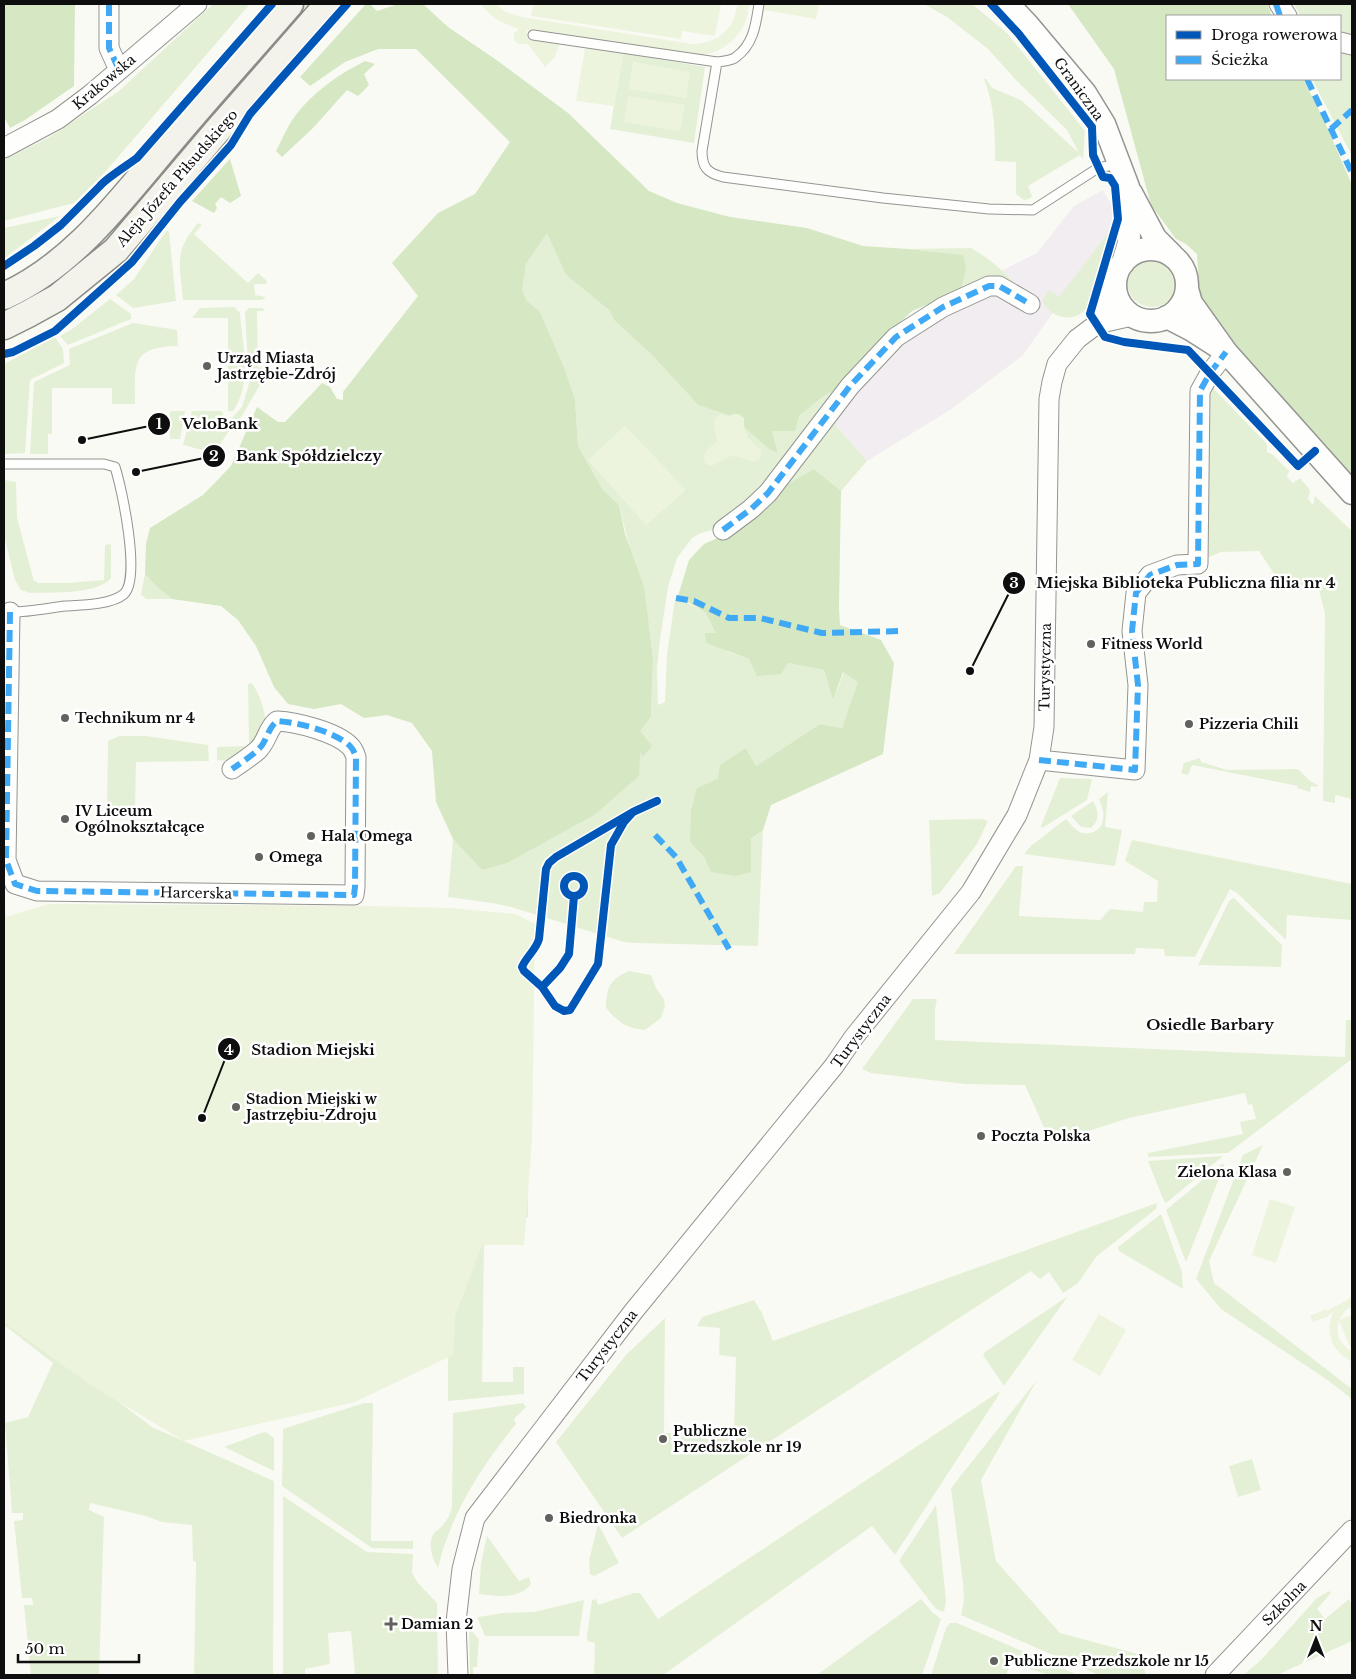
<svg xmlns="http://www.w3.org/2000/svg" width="1356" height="1679" font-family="'Libre Baskerville',serif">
<rect width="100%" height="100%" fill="#fafaf4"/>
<path fill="#f2edf0" d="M1103,190L1112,206V221L1107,237L1022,356L950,410L867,461L824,412L921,311L1037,253L1074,206Z"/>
<path fill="#e4f0d5" d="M213,4H250L106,171L74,203L4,221V160L48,138L119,91Z
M304,4H315L124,229L72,276L4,313C38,292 72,270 101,241L223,95Z
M924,4H972L1007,33L1085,131L1083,160L1080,155L1028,186L1032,196L1029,199L1024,200L1016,194V162L995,161C995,132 995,107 984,79H986L992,88L1021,100L1079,153L1067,130L1016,80L988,49L947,17Z
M1294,4H1352V39L1340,36V16H1300Z
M1340,48L1352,50V156L1312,79H1340Z
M623,53L705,67L694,143L610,129Z
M60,216L6,257L4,258V228Z
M198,223L202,225L194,234L248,283L258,273L267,281L266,284H254L255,295L266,297L262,300H183C180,265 173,252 198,223Z
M1111,229L1086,309C1073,324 1049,318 1042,300L1049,290L1059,297Z
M166,231H169L176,301L133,308L116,295L134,279Z
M547,232L566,275L609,310L614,320L653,356L698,405L731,416L769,449L778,452L772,431L799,416L821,398L848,382L761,494L715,529L701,533L692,538L677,558L668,587L660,640L657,669L658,705L665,702L667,654L675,600L686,602L706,613L728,652L749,659L788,663L824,670L833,700L844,672L859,682L842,728L820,724L756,766L746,748L719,779L690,842L704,857L711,872L763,830L758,946L635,943L624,942L511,907L492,903L448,897L453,839L482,870L640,749L642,757L640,731L651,717L653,658L649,626L619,505L603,490L578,446L575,399L564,367L540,312L526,300L521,290L526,264Z
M971,248C992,260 1007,274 1023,292L961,290L962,255L908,249Z
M1127 282a25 25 0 1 1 50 0a25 25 0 1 1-50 0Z
M110,299L131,314V319L68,345L60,336L71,330Z
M234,307L240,313C242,344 253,383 233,411H228V318H192L200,308Z
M249,308H263L265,311H257L258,367L263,368L267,373L233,431L231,419L242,407L249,384L245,312Z
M133,323L177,330L178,346C131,347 135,363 135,404H112V388H52V434H48V454H30L34,382L70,365L69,349Z
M55,337L63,349L64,363L30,380L25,453L4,454V364Z
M1210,385L1267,444V452L1272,454L1289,471L1287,477L1293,483L1300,478L1310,490L1308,499L1313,505L1315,496L1352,531V799L1335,795V803L1323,801L1325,614L1319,590H1285L1259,551L1221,552L1209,557L1202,546L1204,402Z
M170,411H185L180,439H170Z
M192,411H222L229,431L214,453L183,445Z
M830,419L867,461L841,491L814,469L777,490Z
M4,480L16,482L17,518L34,581H36L37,583H68L104,580L105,545L111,544V578C97,595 52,592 30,593L21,590L15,580L4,535Z
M145,574L158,588L172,599H146L141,594Z
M252,683C262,698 266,715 267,734L233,761L217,760V747L249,746L248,684Z
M119,736H146L208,745L209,761L136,762L135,810H107L108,741Z
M1200,758L1201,762L1227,770L1298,769L1310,781L1318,785L1317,787L1311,786L1310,792L1297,788L1298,786L1192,765L1188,775L1181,773L1184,763Z
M1060,778L1092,779L1087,800L1042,828L1041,826Z
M1108,792L1105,827L1122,830L1115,866L1024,854L1032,845L1066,819C1070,823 1074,829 1078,831C1082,833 1086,834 1090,833C1107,829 1105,812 1099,799Z
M1093,801C1098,811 1101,819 1091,828L1081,827L1071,816Z
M981,819L988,821L977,844L940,893L932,896L929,820Z
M1132,840L1352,884V920L1287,915L1286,940L1237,893L1230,889L1195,957L1165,956L1164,949L1136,948L1135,954H954L1016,866H1023L1019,916L1100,920L1110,909L1143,912L1144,902H1157L1158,881L1125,861Z
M1234,898L1282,945L1281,967L1198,965L1229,901Z
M629,971L651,975L656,988L664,999L665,1006L661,1018L645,1030C626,1028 619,1023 606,1008C606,988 610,979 629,971Z
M913,999H937L935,1010V1040L1345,1057L1346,1020H1352V1059L1228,1153L1148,1157V1153L1243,1134L1240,1122L1256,1119L1252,1104L1248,1105L1245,1093L1129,1118L1051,1143L1025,1085L965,1084L871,1073L862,1069Z
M1263,1145L1209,1261L1214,1283L1352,1389V1399L1326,1379L1221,1309L1196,1279L1243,1155Z
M1223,1156L1166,1203L1163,1199L1148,1161Z
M1223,1163L1224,1166L1186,1262L1166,1210Z
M528,1164V1217L524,1218V1245H484L482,1382H513V1367H524V1394L448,1401V1341H436L490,1228Z
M1157,1203L1156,1209L1096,1257L1078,1283L1063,1293L1049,1272L1040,1279L1031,1271L622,1538L556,1442L626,1355L665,1318L664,1433H734L736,1357L719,1355L720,1328L697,1326L702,1317L754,1300L762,1313L773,1341Z
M1161,1214L1182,1272L1183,1289L1119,1251L1118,1247Z
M1068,1296L1004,1386L983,1355L985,1352Z
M4,1315L152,1427L274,1481L273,1675H194L196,1562L193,1561L192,1525L162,1522L146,1516L90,1503L89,1510L104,1517L99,1675H31L24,1605H33L32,1598H22L14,1521L23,1520V1513H12L5,1423L28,1417L53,1363L4,1325Z
M1037,1380L981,1480L996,1561L1060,1633L1138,1654L1146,1675H1099L961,1615L964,1601L963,1583L951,1488Z
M1000,1391L998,1396L895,1555L872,1526L663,1675H594L595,1643L587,1641V1636L592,1600L596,1599L598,1605L634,1593H640L658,1619Z
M364,1403H373L371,1541H413V1549L372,1548L282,1486L283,1429Z
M523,1403L526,1407L514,1419L516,1424C481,1467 451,1513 438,1568C432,1558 427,1544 434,1533C437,1530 441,1528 443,1525C448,1519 450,1514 452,1507L453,1413Z
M266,1432L274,1438V1471L224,1447L261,1433Z
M1252,1459L1261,1490L1238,1497L1229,1466Z
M283,1496L367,1552L413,1554L412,1573L418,1583L437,1603L438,1675H355L351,1631L328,1633L330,1664L305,1669V1675H283Z
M936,1505L946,1600L944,1612L936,1609L899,1561Z
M598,1524L619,1563L594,1576L590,1574L589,1561Z
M487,1536L519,1581L529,1577L531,1584C519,1600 496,1596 479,1594L481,1563Z
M1329,1591L1331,1593L1317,1609L1325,1619L1349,1599L1352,1606V1641L1277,1675H1243L1261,1660L1317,1598Z
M921,1599L932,1612L941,1619L922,1675H817Z
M584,1600L579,1636H485L478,1619V1617L503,1613L534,1612Z
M950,1623H957L1078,1675H1049L1011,1663L1006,1675H931L946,1628Z
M469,1627L479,1640L477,1667H473V1675H470Z"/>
<path fill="#d5e7c3" d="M4,4H75L74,86L25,120L10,128L4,117Z
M366,4H370L377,11L398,4H423L448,27L495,59L568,113L649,191L677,203L730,217L807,228L863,246L908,249L963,255L966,268L961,290L912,311L885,337L848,382L821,398L799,416L795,431H772L778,453L769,449L731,416L698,405L653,356L614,320L609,310L566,275L547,233L526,264L522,290L526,300L540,312L564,367L575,399L578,446L603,490L619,505L625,534L644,587L653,658L651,717L640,731L652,746L642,757L640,751L639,776L594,815L507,863L482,870L453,839L436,802L432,751L412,723L387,715L364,718L341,704L314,709L288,704L274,687L256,646L238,620L221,606L172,599L158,588L145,574L146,544L150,528L203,495L231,466L257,407L278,422H285L322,383L330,387L337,399L343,400V392L418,296L392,263L438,213L475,194L510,142L416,49H378L345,62L310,86L300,77Z
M1068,4H1267L1272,16H1167V79H1303L1323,118L1352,185V476L1200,304L1197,254L1186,244L1176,239L1151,205L1114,69Z
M365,61L375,64L364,74L369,85L358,96L347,90L313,128L282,157L276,151C282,140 287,127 295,116C312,93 339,74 365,61Z
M230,159L241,196L230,203L221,197L215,204L217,208L214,213L192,201Z
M814,469L841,491L839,608L840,625L881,640L894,663L883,754L771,805L763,830L751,839V872L736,876L711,872L704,857L690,842L691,811L697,788L718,779L720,765L746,748L756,766L820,724L842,728L858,682L843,672L833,700L824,670L788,663L781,674L757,676L749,659L706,643L705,633H716L706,613L678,596L689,560L704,544L731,532L777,490Z"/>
<path fill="#edf4de" d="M481,4H496L506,12L522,17L692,44C717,43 735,30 737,4H749C748,35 722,56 692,56L526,30L531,39L560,44L554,58L545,67L528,44H518L514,40V33L519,29C503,24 491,18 481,4Z
M533,4H721L715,36L682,31L681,39L531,16Z
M765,4H819L816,19L764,10Z
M585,48L623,53L614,106L576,101Z
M633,62L690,72L686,98L629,89Z
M628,96L685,105L680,131L624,122Z
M721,414L729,417L733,414H739L744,418C743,433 750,442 761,450V458L754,462C748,460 741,457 734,456C723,455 715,471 705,463L704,456L709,448L717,442C717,430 708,421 721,414Z
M625,426L686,490L646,525L588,460Z
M4,896L6,917L48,904L374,906L450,908L516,914L535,924L532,1141L524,1245H482L455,1316L453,1355L355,1402L184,1441L89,1384L4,1323Z
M1270,1199L1295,1207L1276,1263L1252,1255Z
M1352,1297V1307L1346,1310L1339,1320L1352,1315V1351L1339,1321C1335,1334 1340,1345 1352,1351V1362C1332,1351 1324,1334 1333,1312L1329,1314V1316L1313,1322L1310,1316L1326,1309L1327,1311Z
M1099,1314L1126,1330L1100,1376L1072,1360Z"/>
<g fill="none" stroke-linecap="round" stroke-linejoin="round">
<g stroke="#949492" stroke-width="11">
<path id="service" d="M533,35L717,62L702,151C702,167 707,173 723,177L883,198L989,209L1033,210L1098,168L1118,164
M717,62C723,61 732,61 736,57C754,44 756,23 759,4
M4,464H104L115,467C122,489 141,578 124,594C111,605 81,605 65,606C49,608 23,613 8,612"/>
</g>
<g stroke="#949492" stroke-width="21">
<path id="minor" d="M109,4V48L119,70
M1279,4L1287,16
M1340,42L1352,45
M4,148L58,119L90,95L197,4
M1097,324L1115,285
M723,530L751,509L768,493L850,386L896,337L943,307L989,286H999L1030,304
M10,612L6,860L15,884L37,891L354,895L355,887L356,757C355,754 353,749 350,746C336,732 297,722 277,721C267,729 268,740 258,750C250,757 241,763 232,769
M1039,760L1135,770L1138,685L1132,631L1136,593L1150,575L1177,565L1198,564L1200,391L1210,373L1226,352
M458,1675L456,1622L462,1569L475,1518L633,1312L834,1066L854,1037L971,892L1017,815L1039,760L1044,727L1049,399L1052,382L1057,364L1077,339L1097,324L1132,316
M1215,1675L1352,1530"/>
</g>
<g stroke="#949492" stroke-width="25">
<path id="tertiary" d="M1008,4L1027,24L1085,93L1104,124L1128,187L1129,243L1123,263
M1131,193L1155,238L1172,255
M1115 285a36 36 0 1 1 72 0a36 36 0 1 1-72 0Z
M1187,289L1191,303L1226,352L1352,493
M1167,317L1192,330L1217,346"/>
</g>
<g stroke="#8b8b88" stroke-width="29">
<path id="secondary" d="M4,296C76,264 125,194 175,136C213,91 252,48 290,4
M4,326L28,314L57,298L116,250L217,131L328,4"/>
</g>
<use href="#service" stroke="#fefefd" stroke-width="9"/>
<use href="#minor" stroke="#fefefd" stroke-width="19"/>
<use href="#tertiary" stroke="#fefefd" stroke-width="22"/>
<use href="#secondary" stroke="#f4f3eb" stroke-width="26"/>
<path stroke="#3fa9f5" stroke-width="6" stroke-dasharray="12 6" stroke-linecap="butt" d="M109,4V48L119,70
M1276,4L1280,16
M1307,79L1352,173
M1331,129L1352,110
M723,530L751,509L768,493L850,386L896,337L943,307L989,286H999L1030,304
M676,598L694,601L729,618H760L822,633L902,631
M10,612L6,860L15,884L37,891L354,895L355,887L356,757C355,754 353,749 350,746C336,732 297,722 277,721C267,729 268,740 258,750C250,757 241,763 232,769
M1039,760L1135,770L1138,685L1132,631L1136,593L1150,575L1177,565L1198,564L1200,391L1210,373L1226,352
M655,835L676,857L729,949"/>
<g stroke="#fff" stroke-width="11">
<path id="cycleway" d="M991,4L1018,33L1092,127L1093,155L1103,177L1110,178L1115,186L1118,219L1090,314L1105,337L1124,342L1188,350L1298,466L1315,451
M4,266L34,246L61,225L100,186C104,180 129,164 137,158L272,4
M4,354L13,352L55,331L132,262L180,202L231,145L250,114L277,83L347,4
M633,812L556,857L549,863L546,869L539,939C536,950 526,957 522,967L524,971L542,987L555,1006L564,1011L570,1010L598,964L611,845L624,822L633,812L657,801
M564 886a10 10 0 1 1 20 0a10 10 0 1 1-20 0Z
M542,987L560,968L569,954L574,896"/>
</g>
<use href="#cycleway" stroke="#0057b8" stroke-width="8"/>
</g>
<g fill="#61615e" stroke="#fff" stroke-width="2">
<circle cx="207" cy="366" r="5"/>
<circle cx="1091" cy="644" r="5"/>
<circle cx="65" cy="718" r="5"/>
<circle cx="1189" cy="724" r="5"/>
<circle cx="65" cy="819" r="5"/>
<circle cx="311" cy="836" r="5"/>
<circle cx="259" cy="857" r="5"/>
<circle cx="236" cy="1107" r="5"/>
<circle cx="981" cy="1136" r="5"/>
<circle cx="1287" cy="1172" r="5"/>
<circle cx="663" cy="1439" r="5"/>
<circle cx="549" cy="1518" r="5"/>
<path d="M388.5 1616.5h5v5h5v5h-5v5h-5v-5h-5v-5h5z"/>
<circle cx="994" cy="1661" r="5"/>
</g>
<g text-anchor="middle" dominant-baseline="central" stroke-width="5" stroke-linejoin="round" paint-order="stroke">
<g font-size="14" fill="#0e0e0e" stroke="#fff">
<text transform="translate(104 82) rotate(-40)">Krakowska</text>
<text transform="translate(1079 89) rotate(54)">Graniczna</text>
<text transform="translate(177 178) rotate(-49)">Aleja Józefa Piłsudskiego</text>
<text transform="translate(1045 667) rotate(-89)">Turystyczna</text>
<text transform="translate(196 893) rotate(1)">Harcerska</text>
<text transform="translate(861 1031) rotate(-53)">Turystyczna</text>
<text transform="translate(607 1346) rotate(-52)">Turystyczna</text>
<text transform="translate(1284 1603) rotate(-46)">Szkolna</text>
</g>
<g font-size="14" font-weight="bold" fill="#0e0e0e" stroke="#fff" text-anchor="start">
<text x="217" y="358">Urząd Miasta<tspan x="217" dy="16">Jastrzębie-Zdrój</tspan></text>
<text x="1101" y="644">Fitness World</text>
<text x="75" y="718">Technikum nr 4</text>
<text x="1199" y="724">Pizzeria Chili</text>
<text x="75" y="811">IV Liceum<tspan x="75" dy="16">Ogólnokształcące</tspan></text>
<text x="321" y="836">Hala Omega</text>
<text x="269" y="857">Omega</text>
<text x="246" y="1099">Stadion Miejski w<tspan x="246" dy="16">Jastrzębiu-Zdroju</tspan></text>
<text x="991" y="1136">Poczta Polska</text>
<text x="1277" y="1172" text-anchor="end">Zielona Klasa</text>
<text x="673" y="1431">Publiczne<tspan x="673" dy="16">Przedszkole nr 19</tspan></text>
<text x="559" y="1518">Biedronka</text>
<text x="401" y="1624">Damian 2</text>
<text x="1004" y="1661">Publiczne Przedszkole nr 15</text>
</g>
<g font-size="15" font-weight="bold" fill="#0e0e0e" stroke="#fff">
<text x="1210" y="1024">Osiedle Barbary</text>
</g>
</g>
<path fill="none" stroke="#0e0e0e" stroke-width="2" d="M82 440L159 424M136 472L214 456M970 671L1014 583M202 1118L229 1049"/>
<g fill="#0e0e0e" stroke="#fff" stroke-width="2">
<circle cx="82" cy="440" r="5"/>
<circle cx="136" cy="472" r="5"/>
<circle cx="970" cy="671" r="5"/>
<circle cx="202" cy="1118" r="5"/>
<circle cx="159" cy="424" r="12"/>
<circle cx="214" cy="456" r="12"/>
<circle cx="1014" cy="583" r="12"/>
<circle cx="229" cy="1049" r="12"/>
</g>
<g font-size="15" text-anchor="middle" font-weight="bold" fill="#fff">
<text x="159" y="429">1</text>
<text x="214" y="461">2</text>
<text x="1014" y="588">3</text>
<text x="229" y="1055">4</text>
</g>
<g font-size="15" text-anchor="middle" font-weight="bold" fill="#0e0e0e" stroke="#fff" stroke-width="5" stroke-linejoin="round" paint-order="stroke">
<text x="220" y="429">VeloBank</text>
<text x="309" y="461">Bank Spółdzielczy</text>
<text x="1186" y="588">Miejska Biblioteka Publiczna filia nr 4</text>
<text x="313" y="1055">Stadion Miejski</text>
</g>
<rect width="1356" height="1679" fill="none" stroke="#0e0e0e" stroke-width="10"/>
<rect x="1166" y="15" width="175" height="65" fill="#ffffff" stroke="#9f9f9f"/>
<rect x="1176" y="31" width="25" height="8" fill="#0057b8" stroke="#9f9f9f"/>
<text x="1211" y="40" font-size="15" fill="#0e0e0e">Droga rowerowa</text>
<rect x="1176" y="56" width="25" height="8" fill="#3fa9f5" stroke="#9f9f9f"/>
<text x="1211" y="65" font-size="15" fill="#0e0e0e">Ścieżka</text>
<g transform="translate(1316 1639)" stroke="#ffffff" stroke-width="4" paint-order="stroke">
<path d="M0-4L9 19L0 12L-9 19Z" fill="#0e0e0e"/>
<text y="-8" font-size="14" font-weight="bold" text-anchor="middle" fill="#0e0e0e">N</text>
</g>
<path d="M18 1654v8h121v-8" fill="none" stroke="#0e0e0e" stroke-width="2.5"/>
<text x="25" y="1654" font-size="15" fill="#0e0e0e" stroke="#ffffff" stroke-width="4" paint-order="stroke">50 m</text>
</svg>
